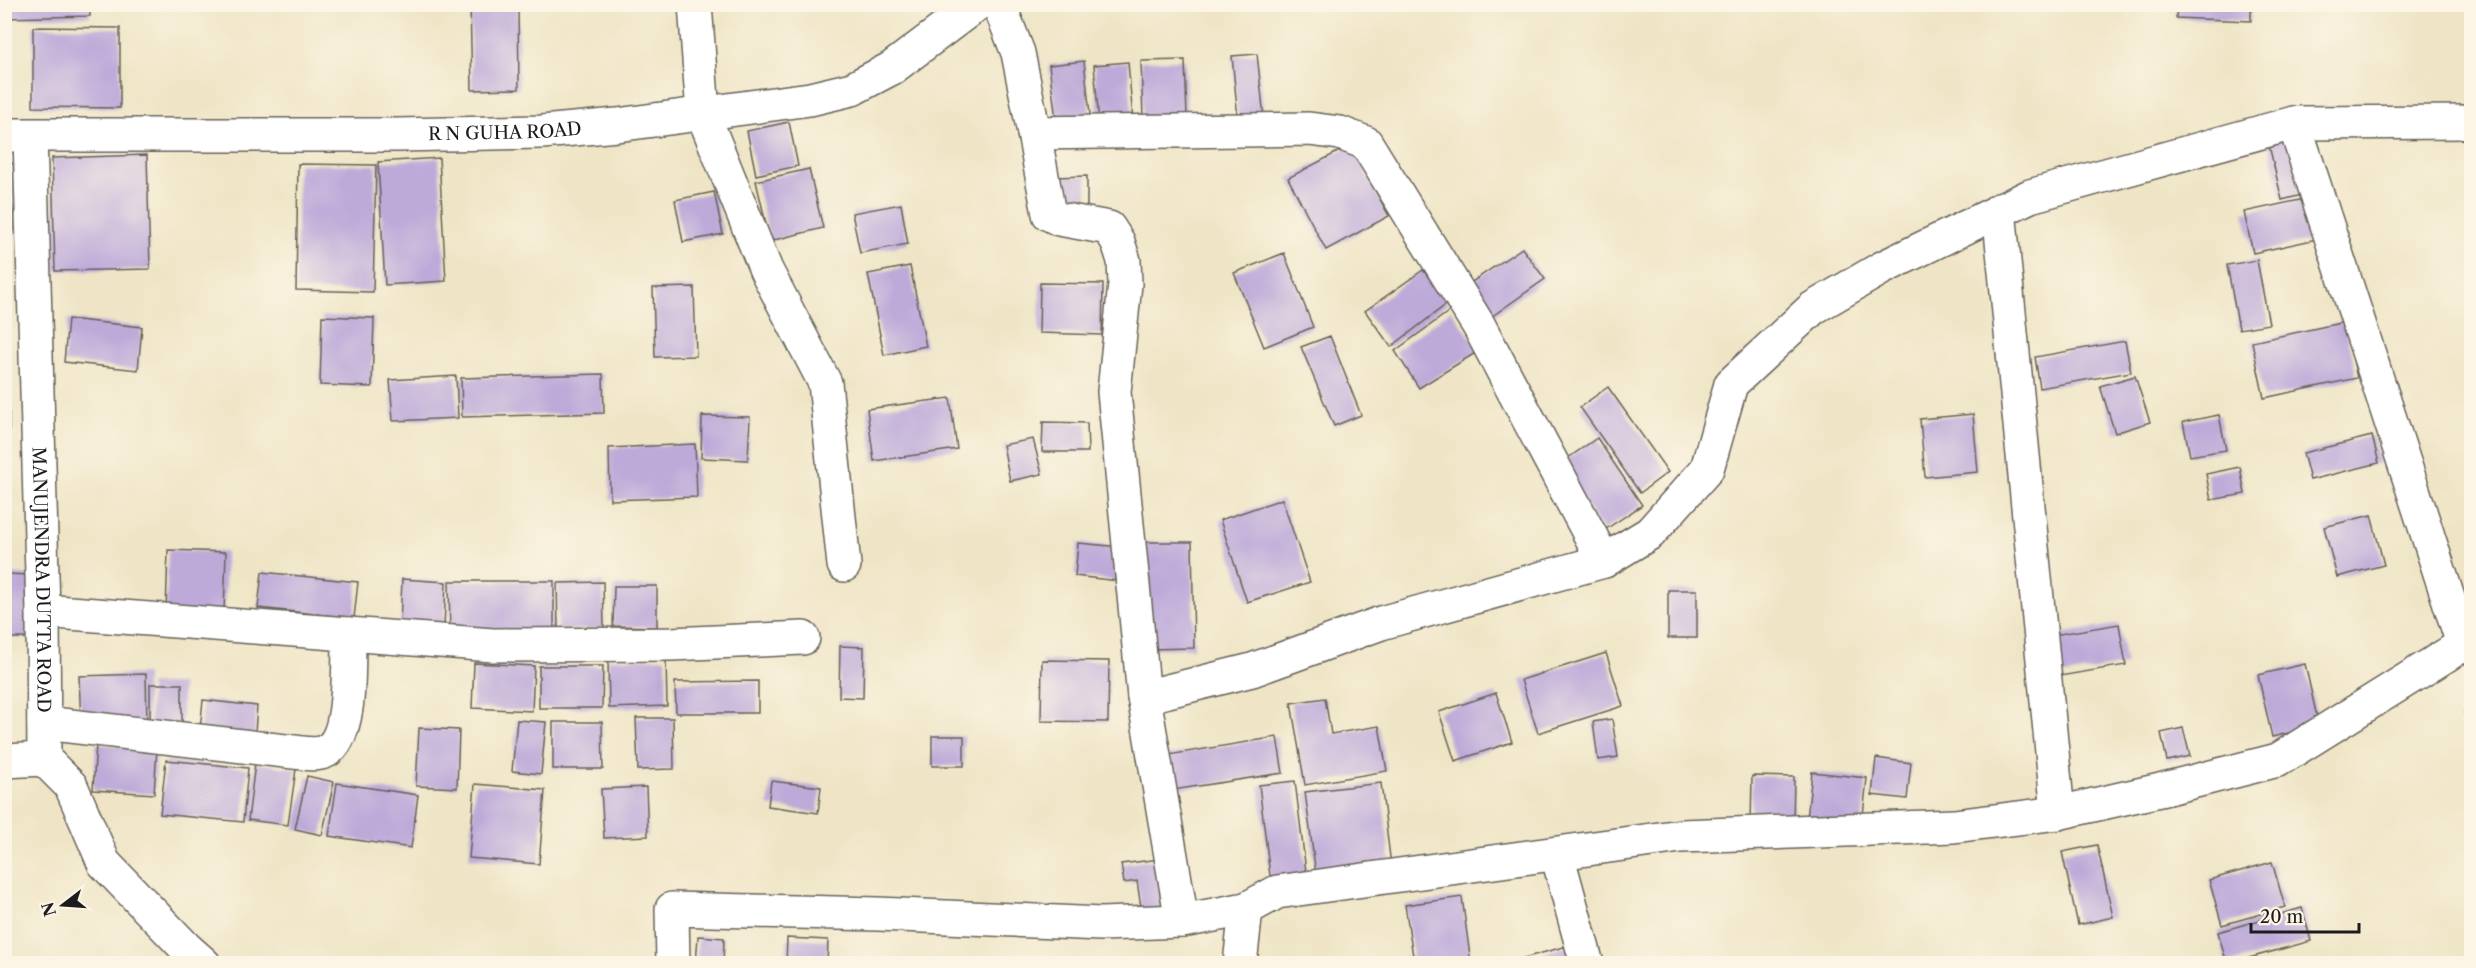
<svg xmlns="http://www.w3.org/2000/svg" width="2476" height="968" font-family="'Libre Caslon Text',serif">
<rect width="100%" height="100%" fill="#fcf5e5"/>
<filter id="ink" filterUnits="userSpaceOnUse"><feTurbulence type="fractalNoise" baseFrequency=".0167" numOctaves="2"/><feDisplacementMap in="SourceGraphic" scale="12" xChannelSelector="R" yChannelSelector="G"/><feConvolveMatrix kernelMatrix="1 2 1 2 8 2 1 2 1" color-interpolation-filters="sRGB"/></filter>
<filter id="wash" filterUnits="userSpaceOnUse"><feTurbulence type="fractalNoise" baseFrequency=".008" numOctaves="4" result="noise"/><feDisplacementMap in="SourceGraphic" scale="24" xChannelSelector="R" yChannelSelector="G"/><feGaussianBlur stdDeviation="1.35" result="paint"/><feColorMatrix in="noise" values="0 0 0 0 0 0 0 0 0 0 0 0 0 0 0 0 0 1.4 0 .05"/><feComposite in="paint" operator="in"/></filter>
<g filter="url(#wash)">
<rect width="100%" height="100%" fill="#efe5c6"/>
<g id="blocks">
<path fill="#beaad9" d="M4,4H90V16L4,18Z
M470,4H518L519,89L472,90Z
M2177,4H2251V21L2176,18Z
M33,27L120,28V108L33,107Z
M1257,54L1264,117L1238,119L1232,56Z
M1185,60L1187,118L1143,119L1141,61Z
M1084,61L1091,123L1057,127L1049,65Z
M1128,62L1133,120L1099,123L1094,65Z
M789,122L798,166L756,175L747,131Z
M2296,135L2310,193L2282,200L2268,141Z
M1351,145L1389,216L1326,250L1288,178Z
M147,155L150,269L55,271L52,158Z
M439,158L446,281L385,285L378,162Z
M4,163L18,164L12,235L4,234Z
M298,164L376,165L373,292L296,290Z
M809,169L823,228L770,241L756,181Z
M1087,176V208L1055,209L1054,177Z
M714,192L723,234L683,242L675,200Z
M2309,198L2317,239L2253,253L2244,212Z
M901,204L908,244L860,253L852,213Z
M1522,248L1545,279L1491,317L1469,284Z
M1284,253L1313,327L1264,347L1234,273Z
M2257,260L2269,324L2239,329L2227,265Z
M910,266L926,346L884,355L868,274Z
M1423,270L1448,303L1391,347L1365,311Z
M1040,283L1103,284L1102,335L1039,333Z
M694,287L696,356L655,357L653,288Z
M1451,310L1480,350L1419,388L1395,351Z
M322,316L374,318L372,387L320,385Z
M68,319L142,327L138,370L64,362Z
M2345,322L2357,378L2264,398L2252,342Z
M1330,336L1361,415L1334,426L1301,347Z
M2125,341L2131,372L2040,388L2035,357Z
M4,367H9V486H4Z
M603,374L604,413L462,417L461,378Z
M456,376L458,418L393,421L390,380Z
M2135,376L2150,422L2115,433L2100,386Z
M1608,387L1668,472L1640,493L1580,407Z
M950,398L957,449L874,461L867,409Z
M1973,414L1978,472L1925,477L1920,419Z
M2219,415L2226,450L2190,456L2183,422Z
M702,416L750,417L748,460L701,458Z
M1043,422L1087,423L1088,452H1042Z
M2372,436L2379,463L2310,480L2303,453Z
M1597,438L1642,505L1603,531L1558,465Z
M1033,439L1042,474L1010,481L1003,445Z
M695,444L697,497L610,500L609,448Z
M2240,467L2245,494L2211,500L2206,474Z
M1282,499L1310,582L1247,602L1220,520Z
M2371,515L2384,565L2337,577L2324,527Z
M1144,542H1192L1194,648L1147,649Z
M1078,543L1121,547L1118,581L1075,576Z
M168,550L226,552L224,614L166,611Z
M262,572L358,582L354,618L258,608Z
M4,574L32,575L30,638H4Z
M402,579L446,582L444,628L400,626Z
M449,581H554V632H450Z
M603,582L604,629L558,630L557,583Z
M614,586H657V627L613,626Z
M1668,590H1697V638H1668Z
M2119,624L2126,665L2054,677L2047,636Z
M840,646L864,647L863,698L839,697Z
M1606,653L1623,706L1538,733L1521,680Z
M666,658L667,706L609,708L608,659Z
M1042,660L1109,661L1108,722L1041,721Z
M474,663L534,666L532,711L472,708Z
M2305,664L2319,726L2272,737L2258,675Z
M539,666H603L602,708H539Z
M146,674L147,724L81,725L79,676Z
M758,681V713H676L675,682Z
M150,684H182V735H150Z
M1496,693L1512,742L1455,761L1439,712Z
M1325,698L1331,734L1379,726L1387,771L1305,785L1291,703Z
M203,700L257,706L254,746L199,740Z
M2472,709V727L2464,713Z
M636,718H673L674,769L638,770Z
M1612,719L1618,757L1598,760L1593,722Z
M517,720L546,722L541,774L512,771Z
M553,722H602L603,769H553Z
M419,728L459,730L457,788L416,786Z
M2183,728L2190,756L2167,761L2161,733Z
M932,736H964V766H932Z
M1277,737L1283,773L1173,790L1168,755Z
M96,744L157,748L154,794L93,790Z
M1876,758L1911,763L1907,799L1872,795Z
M166,760L248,768L243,822L160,814Z
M255,763L296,769L288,825L248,820Z
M1812,772L1867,778L1862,825L1807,820Z
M307,776L334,782L322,835L295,829Z
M1752,776L1794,777L1793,825L1751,824Z
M771,781L821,787L818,813L768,806Z
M1295,781L1307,880L1271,884L1259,785Z
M337,783L418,795L411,848L329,836Z
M1381,783L1391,866L1316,875L1305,792Z
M475,784L545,790L539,864L469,858Z
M646,787L648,836L604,838L601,789Z
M2097,845L2113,917L2078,925L2062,852Z
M1168,858L1176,909L1142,914L1137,881L1124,883L1121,864Z
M2272,862L2285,907L2222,925L2209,880Z
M1462,897L1471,964H1398L1397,959L1413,956L1405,905Z
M2302,908L2311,941L2227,964L2218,932Z
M698,936L724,938L723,964H696Z
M787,938L828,940L827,964H786Z
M1578,943L1583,964H1521L1520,959Z"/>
</g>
</g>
<g filter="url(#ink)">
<use href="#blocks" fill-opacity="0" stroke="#666258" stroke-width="1.5"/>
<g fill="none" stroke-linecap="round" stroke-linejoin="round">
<g stroke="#666258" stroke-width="36">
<g id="minor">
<path d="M695,4L703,114L766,270L825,383L844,565"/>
<path d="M999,4L1018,53L1034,133L1309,129L1340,133L1366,143L1479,326L1604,561"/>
<path d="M2294,123L2463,644"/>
<path d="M1034,133L1049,214L1059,219L1109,228L1118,242L1124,261L1125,284L1114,392L1144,697"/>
<path id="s1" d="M4,135H398L542,132L617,125L810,99L852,89L892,68L977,4"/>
<path id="s2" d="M30,136L43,611L44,759L71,786L104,863L186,948L204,964"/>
<path d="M1999,210L2058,813"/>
<path d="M43,611L493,645L671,644L803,638"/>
<path d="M44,723L294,752C304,753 317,756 326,751C353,737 348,661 349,634"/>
<path d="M4,761L44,759"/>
<path d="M1557,854L1587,964"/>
<path d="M1182,921L1144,697L1252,670L1381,623L1604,561L1650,533L1707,469L1731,384L1813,308L1882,268L2030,196L2294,123L2472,122"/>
<path d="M673,964L672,909L878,914L1101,924L1182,921L1246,909"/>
<path d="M1240,964L1246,909L1277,892L1681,836L1954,826L2058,813L2160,790L2278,760L2472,639"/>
</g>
</g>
<use href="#minor" stroke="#fff" stroke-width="33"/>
</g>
</g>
<g text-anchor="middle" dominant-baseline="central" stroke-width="4.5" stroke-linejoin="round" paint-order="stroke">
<g font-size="18" fill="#1c1c1c" stroke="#fcf5e5">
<text stroke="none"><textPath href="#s1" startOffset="501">R N GUHA ROAD</textPath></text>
<text stroke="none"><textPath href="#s2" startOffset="444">MANUJENDRA DUTTA ROAD</textPath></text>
</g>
</g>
<rect width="2476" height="968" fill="none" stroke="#fcf5e5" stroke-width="24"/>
<g transform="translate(63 905) rotate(253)" stroke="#fcf5e5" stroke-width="4.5" paint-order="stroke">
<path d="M0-4.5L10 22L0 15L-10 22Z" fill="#1c1c1c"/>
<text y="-9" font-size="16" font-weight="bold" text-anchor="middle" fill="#1c1c1c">N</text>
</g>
<path d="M2251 923v9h108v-9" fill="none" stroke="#1c1c1c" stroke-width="3"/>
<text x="2260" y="923" font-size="18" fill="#1c1c1c" stroke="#fcf5e5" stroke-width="4.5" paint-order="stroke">20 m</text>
</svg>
